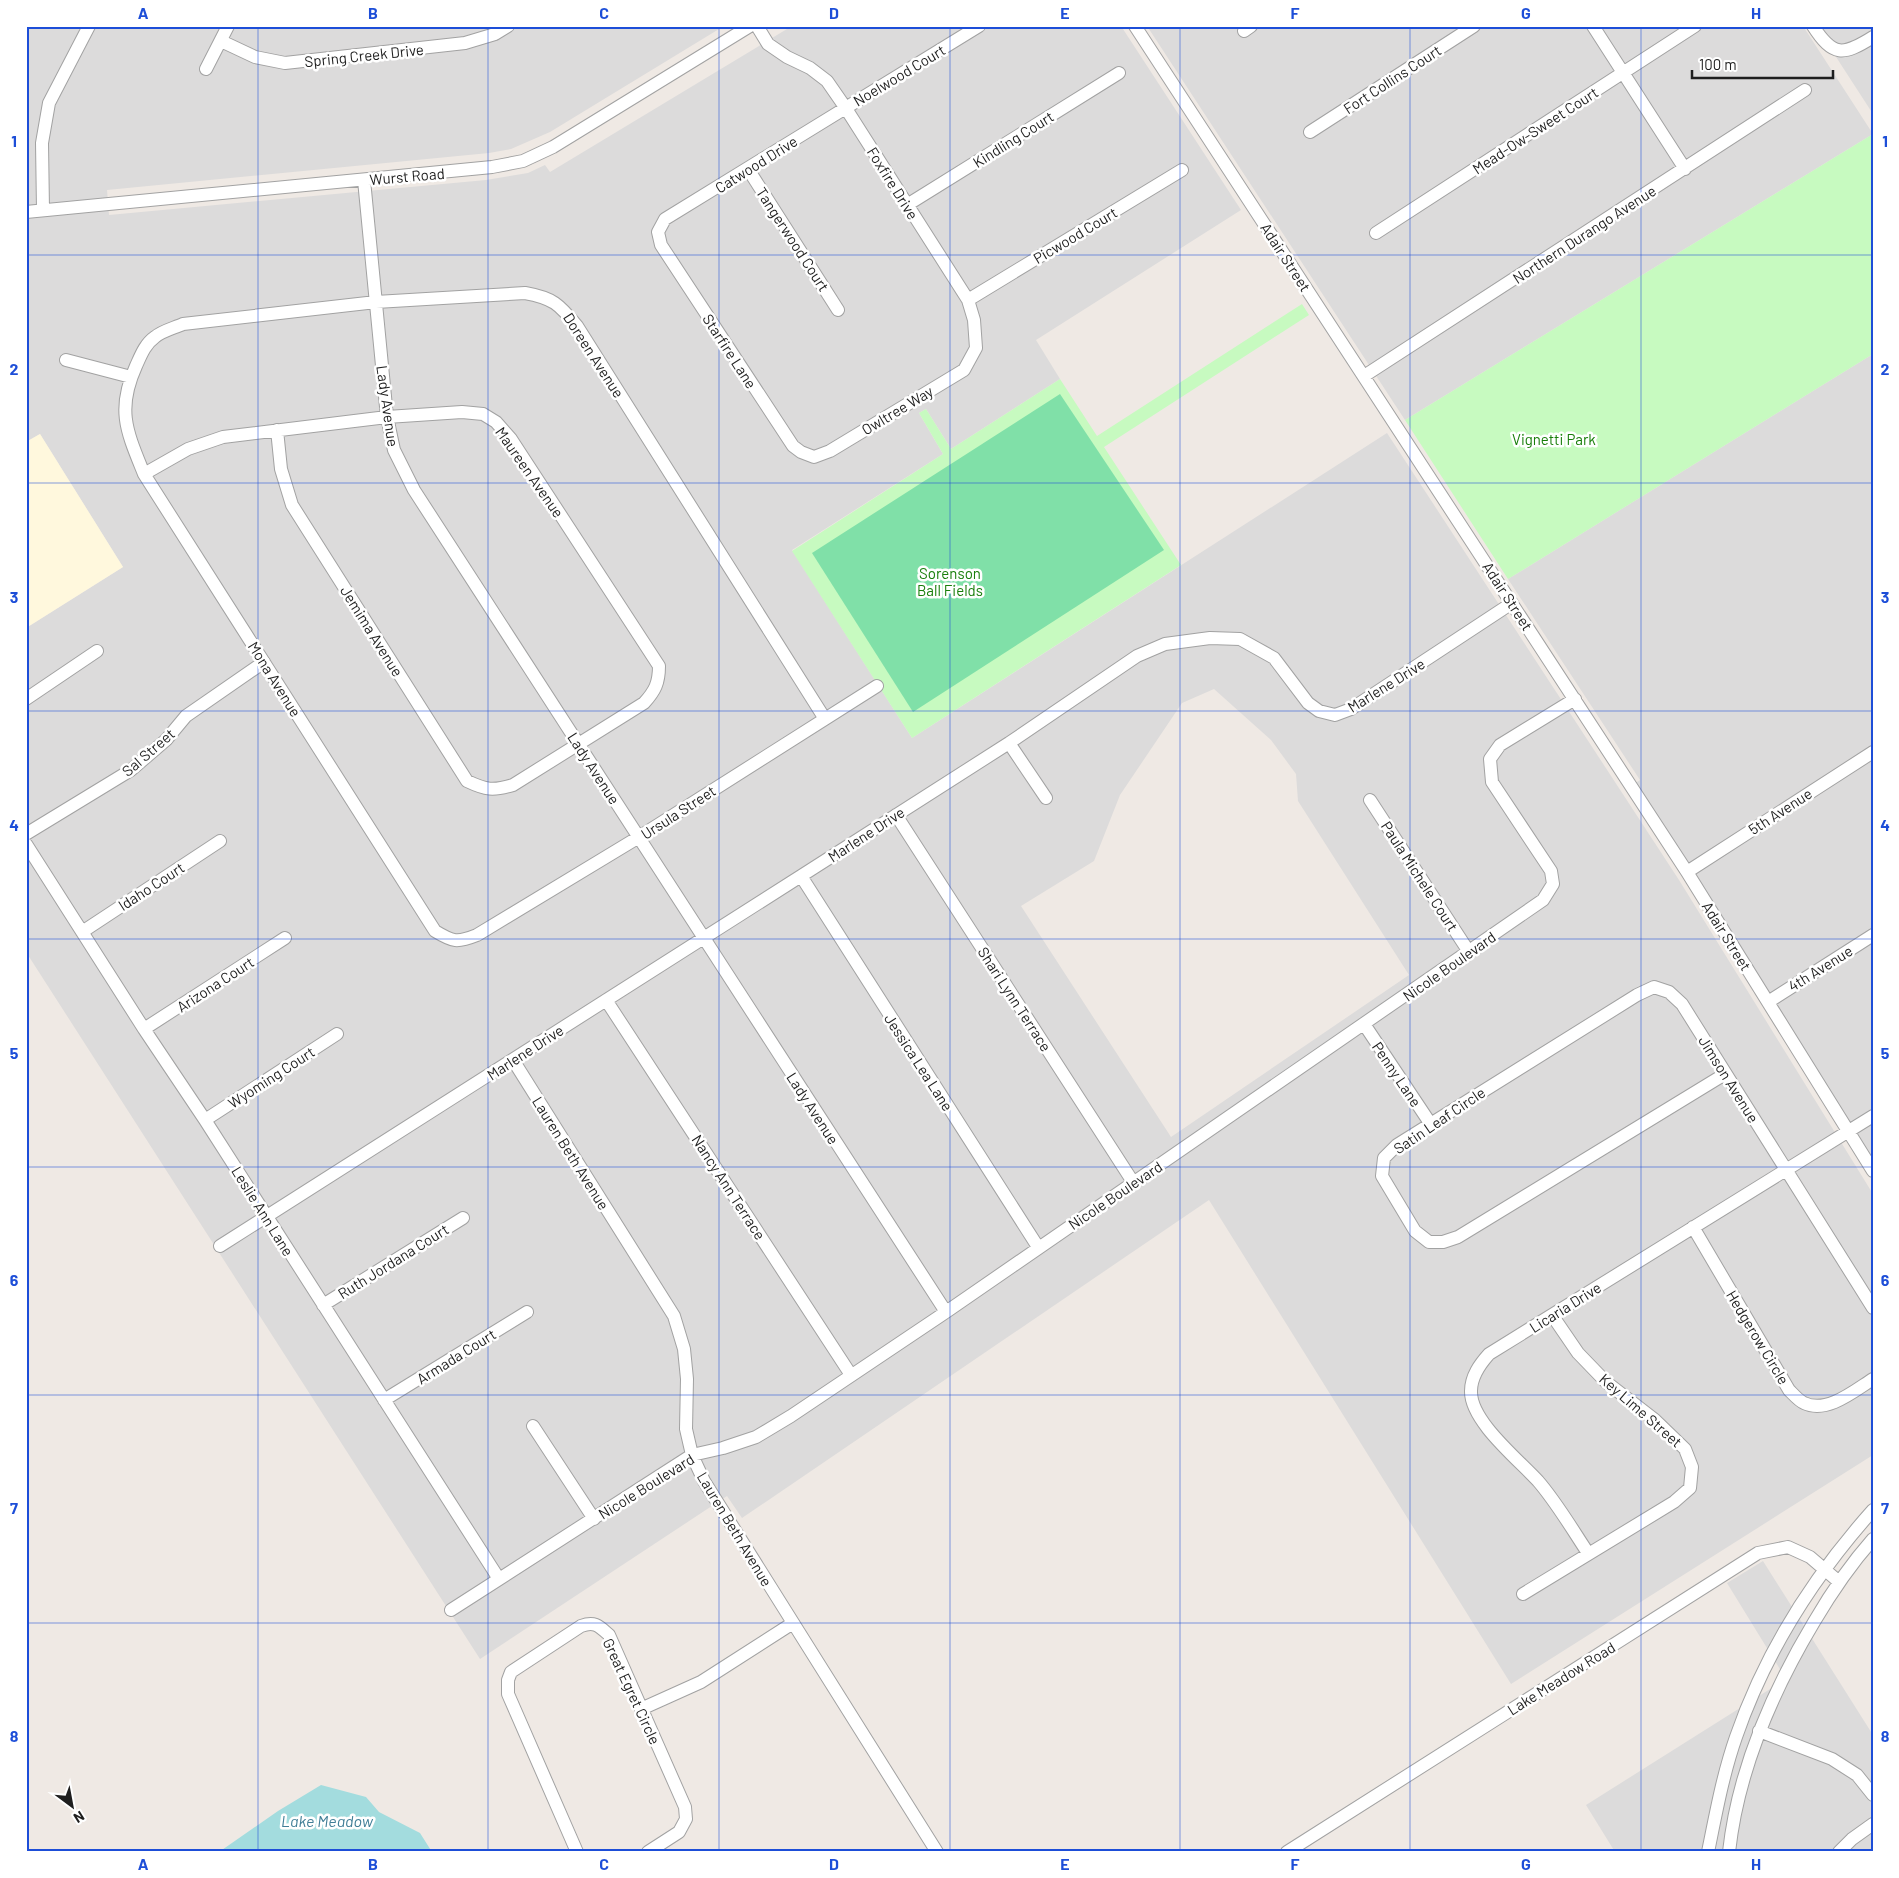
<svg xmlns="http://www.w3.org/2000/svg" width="1899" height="1878" font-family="Barlow,sans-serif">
<rect width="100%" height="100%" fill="#efe9e4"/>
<path fill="#dcdbdb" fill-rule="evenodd" d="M26,26H724L550,132L511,149L489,153L107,190L109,215L486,180L528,173L545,165L550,172L792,26H1121L1241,210L1036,340L1060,379L951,449L926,409L919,413L943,454L792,550L912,738L1387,433L1679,880L1873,1194V1455L1511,1684L1209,1200L742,1518L727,1496L480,1659L26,952V628L123,567L40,434L26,442ZM1214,689L1271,740L1296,774L1298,801L1409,975L1171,1137L1021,906L1094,861L1120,795L1182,703Z
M1147,26H1803L1873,134L1405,420Z
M1816,26H1873V114Z
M1873,354V1175L1631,786L1640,780L1508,579Z
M1763,1561L1873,1735V1852H1615L1586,1805L1786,1679L1727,1583Z"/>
<path fill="#fff8dd" d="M40,434L123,567L26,628V442Z"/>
<path fill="#c7fac0" d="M1873,134V354L1508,579L1405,420Z
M1302,304L1309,315L1104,447L1181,565L912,738L792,551L943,454L919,413L926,409L951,449L1060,379L1097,436Z"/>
<path fill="#80e0a8" d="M1060,394L1164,550L913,712L812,553Z"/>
<path fill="#a3dcde" d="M321,1785L366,1797L379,1812L420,1833L432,1852H219L278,1811Z"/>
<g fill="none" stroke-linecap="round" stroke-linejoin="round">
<g stroke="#a2a2a2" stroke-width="14">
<path id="minor" d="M757,26L768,44L787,57L810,68L827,81L845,107L968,300L974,320L976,348L964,370L830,451L814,457L801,452L793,446L661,245L658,232L665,219L979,26
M1135,26L1687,872L1873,1171
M1593,26L1685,169
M1813,26C1833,57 1843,56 1873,37
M1244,31L1251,26
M221,41L255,57L285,63L465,43L495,34L508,26
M206,69L228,26
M1310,132L1474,26
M748,169L838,310
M364,180L387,417L394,450L414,490L946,1312
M907,205L1119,73
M43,210L42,143L49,103L89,26
M26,212L492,167L523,161L553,147L750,26
M1376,233L1695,26
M968,300L1182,170
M66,360L131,377
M1364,376L1805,90
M144,474L188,449L223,437L387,417L462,412L483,414L496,422L511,439L659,666C659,683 655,691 644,703L513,785C493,791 486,790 467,781L292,505L281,469L277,430
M26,699L97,651
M825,719L577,326C559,304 553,298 525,293L376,302L183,324C174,328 162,331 155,337C145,344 141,355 136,366C116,410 127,432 144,474L435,931C453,942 457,943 477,935L639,837L877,686
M1009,743L1046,798
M1370,800L1469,952
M896,815L1133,1182
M26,834L131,770L166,740L186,716L264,662
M26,844L144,1029L205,1120L499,1579
M1687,872L1873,752
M801,876L1038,1247
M82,932L220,841
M606,1000L851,1375
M1768,1002L1873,935
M1364,1024L1430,1123
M144,1029L285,938
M513,1060L674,1316L684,1349L687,1379L686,1429L692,1455L704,1481L937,1852
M1725,1074L1458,1237L1443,1242H1429L1415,1231L1382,1176L1384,1158L1397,1145L1637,995L1654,987L1669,992L1682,1004L1873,1308
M205,1120L337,1034
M1693,1227L1789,1390C1793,1394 1799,1401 1804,1403C1827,1414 1854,1391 1873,1379
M220,1246L801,876L1009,743L1137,656L1165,644L1210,638L1240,639L1274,658L1308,703L1319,711L1335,715L1351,709L1512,603
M323,1305L463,1218
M384,1400L527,1312
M533,1426L594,1519
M1588,1553C1572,1529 1557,1503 1538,1481C1519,1460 1470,1421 1471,1391C1471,1376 1480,1364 1489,1354L1873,1116
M1523,1594L1674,1502L1690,1488L1692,1467L1685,1449L1655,1420L1606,1382L1578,1353L1552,1315
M451,1610L692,1455L723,1448L756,1437L791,1416L946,1312L1543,900L1553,884L1551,871L1492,782L1490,759L1500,745L1575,699
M641,1709L701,1682L793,1623
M1759,1731L1832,1759L1857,1775L1873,1795
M577,1852L508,1694V1680L511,1672L581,1626C595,1621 599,1626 609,1635L685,1807L686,1819L679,1832L648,1852
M1287,1852L1758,1553L1788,1547L1810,1557L1838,1581
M1708,1852C1716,1813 1723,1774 1736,1737C1765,1653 1814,1576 1873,1510
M1729,1852C1738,1770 1772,1692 1814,1622C1831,1593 1850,1565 1873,1539
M1839,1852L1852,1839L1873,1824"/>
</g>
<use href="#minor" stroke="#fff" stroke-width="12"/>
</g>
<path fill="none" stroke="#1d4ed8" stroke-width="1" stroke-opacity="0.55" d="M258,26V1852M488,26V1852M719,26V1852M950,26V1852M1180,26V1852M1410,26V1852M1641,26V1852M26,255H1873M26,483H1873M26,711H1873M26,939H1873M26,1167H1873M26,1395H1873M26,1623H1873"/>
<g text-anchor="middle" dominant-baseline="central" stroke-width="5" stroke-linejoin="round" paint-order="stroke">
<g font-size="15" fill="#1e1e1e" stroke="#fff">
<text transform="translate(364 55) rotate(-6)">Spring Creek Drive</text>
<text transform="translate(899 75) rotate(-31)">Noelwood Court</text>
<text transform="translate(1392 79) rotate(-33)">Fort Collins Court</text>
<text transform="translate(1535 130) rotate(-33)">Mead-Ow-Sweet Court</text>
<text transform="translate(1013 139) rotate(-32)">Kindling Court</text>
<text transform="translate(756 164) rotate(-32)">Catwood Drive</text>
<text transform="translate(407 176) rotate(-5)">Wurst Road</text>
<text transform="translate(893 183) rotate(58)">Foxfire Drive</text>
<text transform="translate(1584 234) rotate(-33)">Northern Durango Avenue</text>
<text transform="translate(1075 235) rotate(-31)">Picwood Court</text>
<text transform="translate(793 239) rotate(57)">Tangerwood Court</text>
<text transform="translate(1286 257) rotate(57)">Adair Street</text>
<text transform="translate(730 351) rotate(57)">Starfire Lane</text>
<text transform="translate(594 355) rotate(57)">Doreen Avenue</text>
<text transform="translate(388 406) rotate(82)">Lady Avenue</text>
<text transform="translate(897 410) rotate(-31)">Owltree Way</text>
<text transform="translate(530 472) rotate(55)">Maureen Avenue</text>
<text transform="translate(1508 596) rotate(57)">Adair Street</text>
<text transform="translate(372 631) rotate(58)">Jemima Avenue</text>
<text transform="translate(275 679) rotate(58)">Mona Avenue</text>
<text transform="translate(1386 685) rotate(-32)">Marlene Drive</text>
<text transform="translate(148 752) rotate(-41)">Sal Street</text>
<text transform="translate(594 768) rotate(57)">Lady Avenue</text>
<text transform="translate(1780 811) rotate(-33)">5th Avenue</text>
<text transform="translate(678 812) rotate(-33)">Ursula Street</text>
<text transform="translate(866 834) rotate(-33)">Marlene Drive</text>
<text transform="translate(1420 876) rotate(57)">Paula Michele Court</text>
<text transform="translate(151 886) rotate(-33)">Idaho Court</text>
<text transform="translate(1727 936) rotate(58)">Adair Street</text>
<text transform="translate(1449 966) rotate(-35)">Nicole Boulevard</text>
<text transform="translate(1820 968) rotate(-32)">4th Avenue</text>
<text transform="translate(215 984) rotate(-33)">Arizona Court</text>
<text transform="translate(1015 999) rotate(57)">Shari Lynn Terrace</text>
<text transform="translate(525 1052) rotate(-33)">Marlene Drive</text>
<text transform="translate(919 1062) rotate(57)">Jessica Lea Lane</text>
<text transform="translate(1397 1074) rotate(56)">Penny Lane</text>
<text transform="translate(271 1077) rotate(-33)">Wyoming Court</text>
<text transform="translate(1729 1079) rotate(58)">Jimson Avenue</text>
<text transform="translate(813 1108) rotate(57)">Lady Avenue</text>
<text transform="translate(1439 1120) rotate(-34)">Satin Leaf Circle</text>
<text transform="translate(571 1153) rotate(58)">Lauren Beth Avenue</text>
<text transform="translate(729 1187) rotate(57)">Nancy Ann Terrace</text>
<text transform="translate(1115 1195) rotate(-34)">Nicole Boulevard</text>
<text transform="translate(263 1211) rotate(58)">Leslie Ann Lane</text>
<text transform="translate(393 1261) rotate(-32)">Ruth Jordana Court</text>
<text transform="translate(1565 1307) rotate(-32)">Licaria Drive</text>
<text transform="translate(1758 1337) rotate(59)">Hedgerow Circle</text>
<text transform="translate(456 1356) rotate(-32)">Armada Court</text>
<text transform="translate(1641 1410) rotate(41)">Key Lime Street</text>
<text transform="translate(646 1486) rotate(-32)">Nicole Boulevard</text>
<text transform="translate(735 1529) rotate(59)">Lauren Beth Avenue</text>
<text transform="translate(1561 1678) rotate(-32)">Lake Meadow Road</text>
<text transform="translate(632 1691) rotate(65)">Great Egret Circle</text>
</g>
<g font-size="15" fill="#187e0a" stroke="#fff">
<text x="1554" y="439">Vignetti Park</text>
<text x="950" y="573">Sorenson<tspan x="950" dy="17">Ball Fields</tspan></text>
</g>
<g font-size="16" font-style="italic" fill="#417e97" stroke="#fff">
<text x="327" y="1820">Lake Meadow</text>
</g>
</g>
<rect width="1899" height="1878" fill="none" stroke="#ffffff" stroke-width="55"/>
<g transform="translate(72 1806) rotate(148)" stroke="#ffffff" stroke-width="4" paint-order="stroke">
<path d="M0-4L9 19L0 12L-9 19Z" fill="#1e1e1e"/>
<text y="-8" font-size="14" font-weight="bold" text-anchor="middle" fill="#1e1e1e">N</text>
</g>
<path d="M1692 70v8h141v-8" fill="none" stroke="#1e1e1e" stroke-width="2.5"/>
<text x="1699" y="70" font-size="15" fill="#1e1e1e" stroke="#ffffff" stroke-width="4" paint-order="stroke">100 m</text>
<rect x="28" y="28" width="1844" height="1822" fill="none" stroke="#1d4ed8" stroke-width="2"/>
<g font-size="16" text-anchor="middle" font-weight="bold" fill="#1d4ed8">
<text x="143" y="19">A</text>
<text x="373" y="19">B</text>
<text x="604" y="19">C</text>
<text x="834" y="19">D</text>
<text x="1065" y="19">E</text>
<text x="1295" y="19">F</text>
<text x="1526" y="19">G</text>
<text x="1756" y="19">H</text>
<text x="14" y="147">1</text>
<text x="1885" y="147">1</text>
<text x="14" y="375">2</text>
<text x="1885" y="375">2</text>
<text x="14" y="603">3</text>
<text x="1885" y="603">3</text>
<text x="14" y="831">4</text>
<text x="1885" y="831">4</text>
<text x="14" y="1059">5</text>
<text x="1885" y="1059">5</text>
<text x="14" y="1286">6</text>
<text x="1885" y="1286">6</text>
<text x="14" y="1514">7</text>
<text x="1885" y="1514">7</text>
<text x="14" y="1742">8</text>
<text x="1885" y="1742">8</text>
<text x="143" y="1870">A</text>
<text x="373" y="1870">B</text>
<text x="604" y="1870">C</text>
<text x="834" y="1870">D</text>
<text x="1065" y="1870">E</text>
<text x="1295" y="1870">F</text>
<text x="1526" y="1870">G</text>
<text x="1756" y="1870">H</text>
</g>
</svg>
